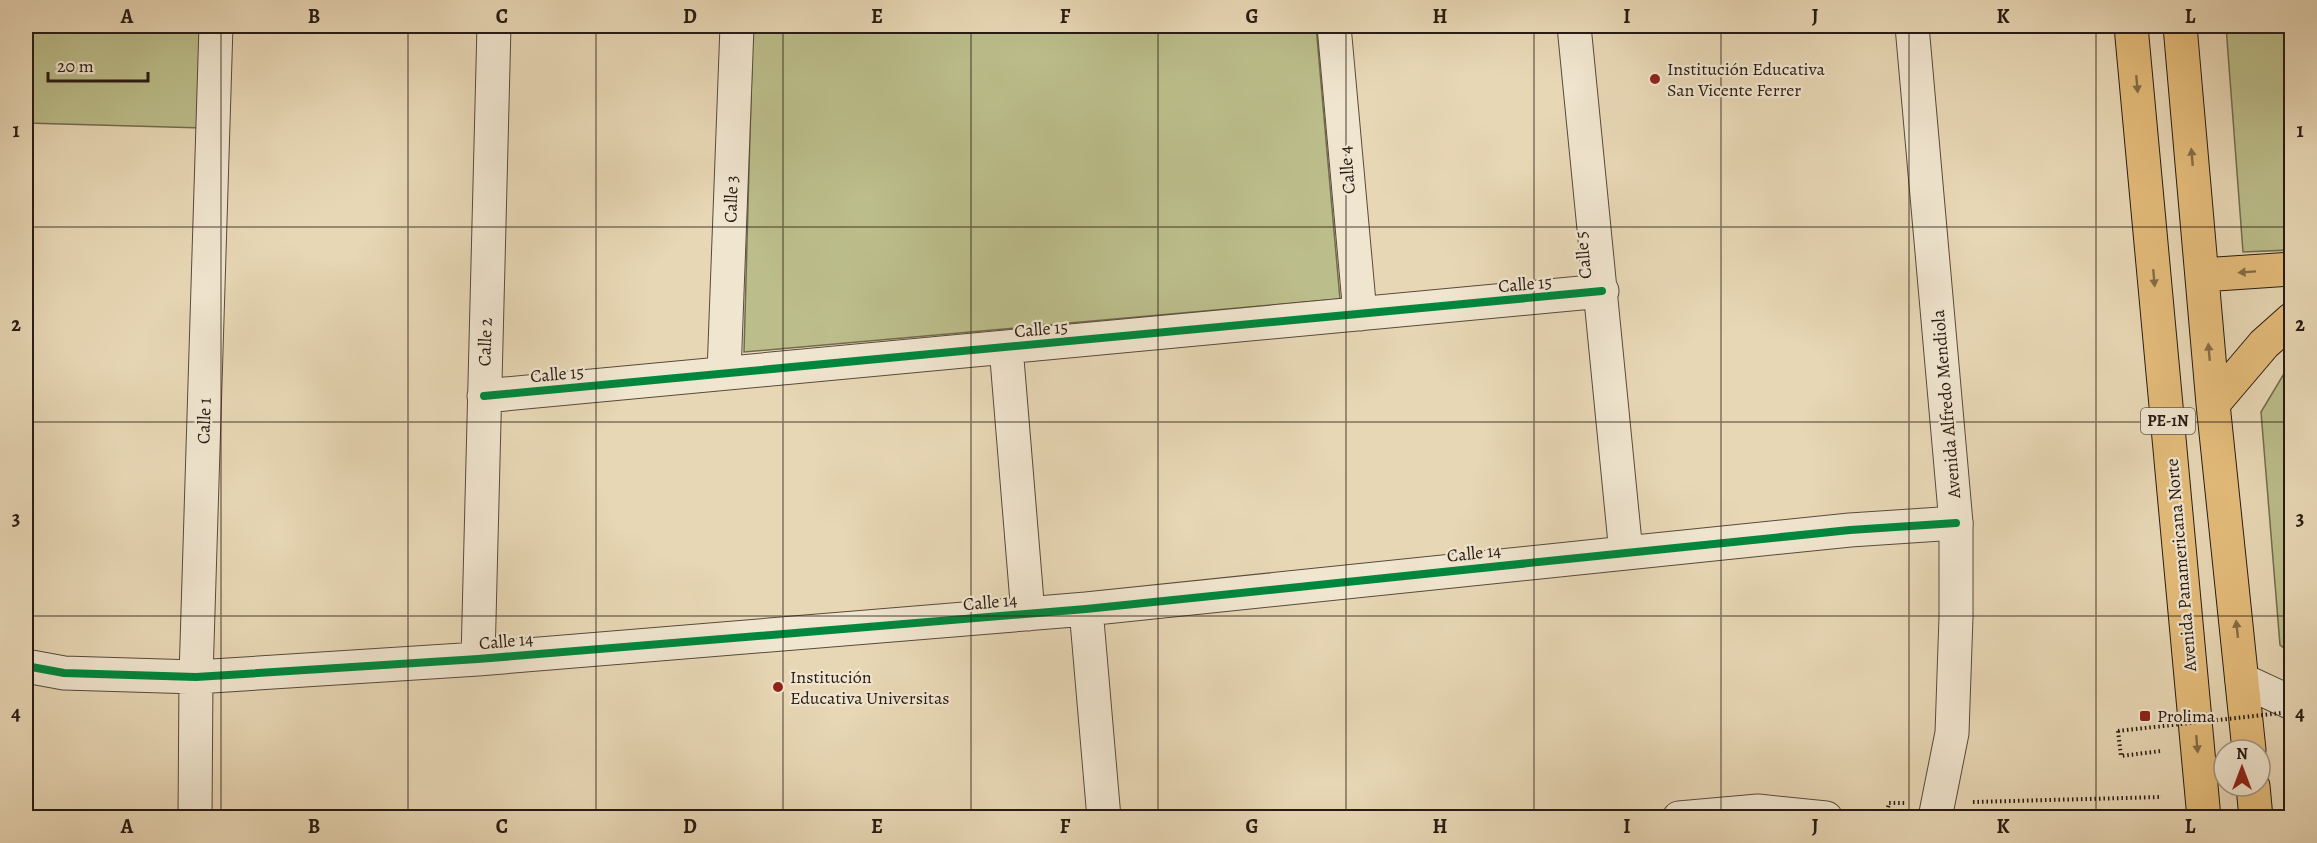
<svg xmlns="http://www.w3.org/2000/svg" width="2317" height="843" font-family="Alegreya,serif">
<rect width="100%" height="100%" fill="#e8d7b5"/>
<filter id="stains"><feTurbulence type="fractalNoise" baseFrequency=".00333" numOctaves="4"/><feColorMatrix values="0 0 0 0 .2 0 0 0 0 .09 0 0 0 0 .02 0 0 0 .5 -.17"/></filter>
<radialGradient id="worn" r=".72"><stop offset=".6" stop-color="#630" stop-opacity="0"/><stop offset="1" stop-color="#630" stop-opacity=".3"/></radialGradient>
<path fill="#bbbd8a" stroke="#726c4e" stroke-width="1.5" d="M26,26H207L203,128L26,123Z
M753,26H1316L1340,299L744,352Z
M2226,26H2291V250L2243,252Z
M2291,362V653L2280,645L2261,412Z"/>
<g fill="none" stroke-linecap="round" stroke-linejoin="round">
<g stroke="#584a3c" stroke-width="35">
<path id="minor" d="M1334,26L1360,314
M1574,26L1626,553
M1006,347L1028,614
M724,373L737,26
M484,396L1602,291
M1086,609L1104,818
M478,659L494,26
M26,666L64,673L196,677L478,659L1086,609L1626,553L1850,530L1956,523
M2242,680L2292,703
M195,818L196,677L216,26
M1679,818L1758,811L1826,818"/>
</g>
<g stroke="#584a3c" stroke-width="35">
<path id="tertiary" d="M1912,26L1956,523V617L1952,733L1935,818"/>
</g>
<g stroke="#281b13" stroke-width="35">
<path id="trunk" d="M2131,26L2204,818
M2180,26L2213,404L2249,750
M2202,275L2292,269
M2213,404L2264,344L2292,319
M2253,786L2256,818"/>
</g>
<path stroke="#281b13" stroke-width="4" stroke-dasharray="1.5 3" stroke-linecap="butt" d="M2118,731L2121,756L2161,751
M1973,802L2162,797
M1886,816L1889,803H1905"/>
<use href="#minor" stroke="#f0e5cf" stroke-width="33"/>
<use href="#tertiary" stroke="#f0e5cf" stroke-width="33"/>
<use href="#trunk" stroke="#e4bc7a" stroke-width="33"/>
<path stroke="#281b13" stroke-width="4" stroke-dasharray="1.5 3" stroke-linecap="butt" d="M2118,731L2290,712"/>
<g stroke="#f0e5cf" stroke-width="11">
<path id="cycleway" d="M484,396L1602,291
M26,666L64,673L196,677L478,659L1086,609L1626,553L1850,530L1956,523"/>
</g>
<use href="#cycleway" stroke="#00873e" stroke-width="8"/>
</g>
<defs><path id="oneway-solid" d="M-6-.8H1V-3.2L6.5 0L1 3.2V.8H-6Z" transform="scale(1.5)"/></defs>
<g fill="#866c46">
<use href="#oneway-solid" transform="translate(2137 84) rotate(85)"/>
<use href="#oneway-solid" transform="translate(2192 157) rotate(-95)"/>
<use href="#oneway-solid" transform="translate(2247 272) rotate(176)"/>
<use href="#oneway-solid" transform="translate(2154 278) rotate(85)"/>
<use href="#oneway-solid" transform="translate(2209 352) rotate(-95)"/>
<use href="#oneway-solid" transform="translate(2237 629) rotate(-96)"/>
<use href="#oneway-solid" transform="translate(2197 744) rotate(85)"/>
</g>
<path fill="none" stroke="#281b13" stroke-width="1.5" stroke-opacity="0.55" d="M221,26V818M408,26V818M596,26V818M783,26V818M971,26V818M1158,26V818M1346,26V818M1534,26V818M1721,26V818M1909,26V818M2096,26V818M26,227H2292M26,422H2292M26,616H2292"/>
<g fill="#8f2418" stroke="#f0e5cf" stroke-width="2">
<circle cx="1655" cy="79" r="6"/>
<circle cx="778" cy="687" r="6"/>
<rect x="2139" y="710" width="12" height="12" rx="3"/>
</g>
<g text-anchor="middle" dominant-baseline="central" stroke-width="4.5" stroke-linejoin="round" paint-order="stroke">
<rect fill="#f0e5cf" stroke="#64584b" stroke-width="1.5" x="2141" y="408" width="54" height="26" rx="4.5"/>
<g font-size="16" font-weight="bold" fill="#281b13">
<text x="2168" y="421">PE-1N</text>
</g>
<g font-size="18" fill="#281b13" stroke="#f0e5cf" text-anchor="start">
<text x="1667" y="69">Institución Educativa<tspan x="1667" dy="21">San Vicente Ferrer</tspan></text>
<text x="790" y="677">Institución<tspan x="790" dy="21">Educativa Universitas</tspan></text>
<text x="2157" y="716">Prolima</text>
</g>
<g font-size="18" fill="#281b13" stroke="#f0e5cf">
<text transform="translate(1347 170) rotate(-95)">Calle 4</text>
<text transform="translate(731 199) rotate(-88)">Calle 3</text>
<text transform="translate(1583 255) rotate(-96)">Calle 5</text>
<text transform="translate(1525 284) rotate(-5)">Calle 15</text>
<text transform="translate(1041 329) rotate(-5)">Calle 15</text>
<text transform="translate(485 342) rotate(-88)">Calle 2</text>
<text transform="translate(557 374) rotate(-5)">Calle 15</text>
<text transform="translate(1946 404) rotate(-95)">Avenida Alfredo Mendiola</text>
<text transform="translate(204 421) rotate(-88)">Calle 1</text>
<text transform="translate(1474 553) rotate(-6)">Calle 14</text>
<text transform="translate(2181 565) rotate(-95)">Avenida Panamericana Norte</text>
<text transform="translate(990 602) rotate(-5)">Calle 14</text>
<text transform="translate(506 641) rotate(-5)">Calle 14</text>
</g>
</g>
<rect width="2317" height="843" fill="none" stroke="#e8d7b5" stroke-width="66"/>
<g transform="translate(2242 768)"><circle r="28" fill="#f0e5cf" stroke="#a09484" stroke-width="1.5"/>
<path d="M0-4.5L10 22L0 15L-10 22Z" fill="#8f2418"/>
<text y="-9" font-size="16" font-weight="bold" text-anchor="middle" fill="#281b13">N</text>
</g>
<path d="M48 72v9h100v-9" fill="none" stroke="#281b13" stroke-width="3"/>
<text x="57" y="72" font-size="18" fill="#281b13" stroke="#f0e5cf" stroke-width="4.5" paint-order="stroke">20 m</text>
<rect x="33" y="33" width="2251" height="777" fill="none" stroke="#281b13" stroke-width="2"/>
<g font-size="20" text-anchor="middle" font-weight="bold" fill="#281b13">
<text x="127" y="23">A</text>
<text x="314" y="23">B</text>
<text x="502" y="23">C</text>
<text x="690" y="23">D</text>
<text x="877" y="23">E</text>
<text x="1065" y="23">F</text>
<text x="1252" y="23">G</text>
<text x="1440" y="23">H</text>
<text x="1627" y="23">I</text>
<text x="1815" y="23">J</text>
<text x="2003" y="23">K</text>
<text x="2190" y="23">L</text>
<text x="16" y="137">1</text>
<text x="2300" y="137">1</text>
<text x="16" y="331">2</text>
<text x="2300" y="331">2</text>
<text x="16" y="525">3</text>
<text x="2300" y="525">3</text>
<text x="16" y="720">4</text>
<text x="2300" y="720">4</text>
<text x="127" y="833">A</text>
<text x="314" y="833">B</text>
<text x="502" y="833">C</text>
<text x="690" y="833">D</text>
<text x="877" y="833">E</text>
<text x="1065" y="833">F</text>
<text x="1252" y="833">G</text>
<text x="1440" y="833">H</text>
<text x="1627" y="833">I</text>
<text x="1815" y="833">J</text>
<text x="2003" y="833">K</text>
<text x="2190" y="833">L</text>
</g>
<rect width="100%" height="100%" filter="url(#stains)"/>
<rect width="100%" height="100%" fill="url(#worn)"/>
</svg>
